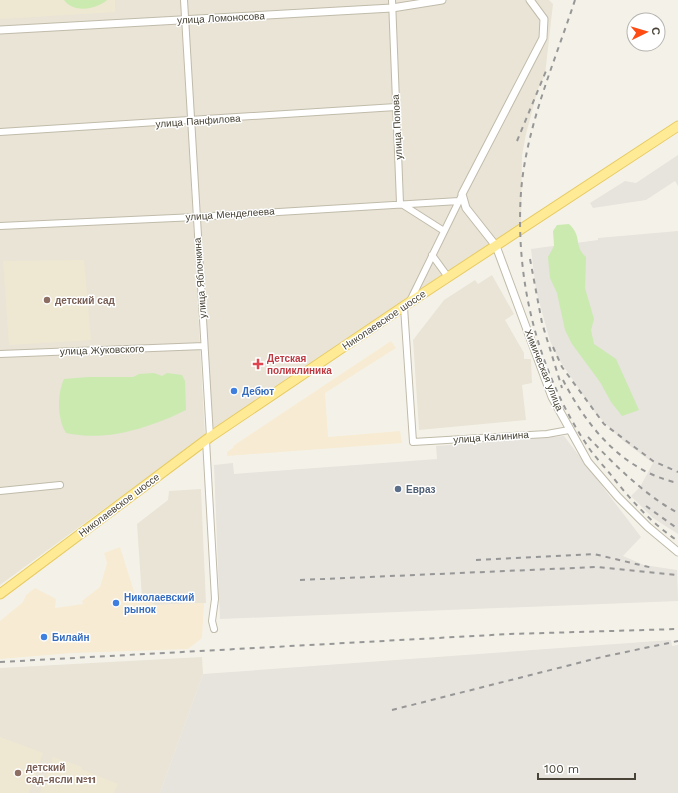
<svg xmlns="http://www.w3.org/2000/svg" width="678" height="793" font-family="'Work Sans',sans-serif">
<rect width="100%" height="100%" fill="#f4f2e8"/>
<path fill="#e9e4d6" d="M0,0H181L205,435L0,585Z
M184,0H549L553,4L545,75L538,89L526,134L522,156L521,230L210,437Z
M492,275L514,314L505,320L524,353V359H531L532,383L522,385L526,420L419,430L413,340L444,300L475,280L478,284Z
M201,489L206,603L155,605L142,598L137,524L168,500L169,491Z
M202,657L203,674L160,793H0V668Z"/>
<path fill="#f7ebd3" d="M391,341L396,348L325,393L328,437L400,431L402,443L227,456V452L234,447L233,446Z
M120,547L136,598H142L155,605L204,603L202,638L188,649L72,653L0,659V621L23,602L26,595L35,588L56,599L55,608L83,604L82,601L100,587L107,563L104,553Z"/>
<path fill="#e7e3dd" d="M678,155V186L675,181L646,200L593,208L590,203L625,181L636,183Z
M678,231V534L653,518L631,496L640,487L653,463L622,440L596,414L558,358L550,341L536,290L531,249L598,240V238Z
M564,436L641,537L623,556L644,565L677,570L678,601L220,619L214,465L233,463L234,474L437,459L436,446Z
M671,640L672,646L678,645V793H160L203,674Z"/>
<path fill="#eee8d2" d="M0,0H115V12L0,19Z
M84,260L91,340L9,345L3,261Z
M0,737L43,753L29,793H0Z
M53,757L82,767L81,769L118,784L114,793H40Z"/>
<path fill="#caeab0" d="M64,0H107C96,10 73,13 64,0Z
M569,224C583,237 573,245 586,257L585,288L594,319L591,330L594,344L616,359L639,410L622,416L611,402L600,382L572,344L565,330L557,293L550,278L548,257L554,246L553,231L557,225Z
M154,373L162,376L167,373L182,375L185,381L186,410C149,428 107,442 66,433C57,418 57,394 64,379L88,377H133L139,374Z"/>
<g fill="none" stroke-linecap="round" stroke-linejoin="round">
<g stroke="#c0bbaa" stroke-width="8">
<path id="minor" d="M184,0L210,437
M392,0L400,203L444,231
M0,132L396,107
M0,226L196,217L459,201
M432,255L448,277
M410,301L461,197
M404,307L413,442L547,434L569,430
M0,354L204,346
M206,440L215,599L212,621L214,629
M0,491L60,485"/>
</g>
<g stroke="#c0bbaa" stroke-width="9">
<path id="tertiary" d="M530,0L544,19L543,38L462,194L466,208L496,246L552,397L588,462L618,497L648,527L678,552
M0,30L392,8L442,0"/>
</g>
<g stroke="#e7cb63" stroke-width="11">
<path id="primary" d="M0,594L210,437L410,302L678,126"/>
</g>
<use href="#minor" stroke="#fff" stroke-width="6"/>
<use href="#tertiary" stroke="#fff" stroke-width="7"/>
<use href="#primary" stroke="#ffea96" stroke-width="9"/>
<path stroke="#979797" stroke-width="2" stroke-dasharray="5 5" stroke-linecap="butt" d="M575,0C555,61 526,127 521,192C515,279 537,369 585,442C592,454 603,465 611,475C630,499 652,524 678,541
M517,141L546,71
M530,259L542,323L562,388
M553,347L562,367L604,424L653,461L678,472
M563,380C587,427 623,471 678,483
M588,437C615,465 643,494 678,513
M646,506L678,529
M476,560L594,554L653,568
M300,580L597,567L678,575
M0,662L510,634L678,629
M392,710L602,657L678,641"/>
</g>
<g fill="#8d6e63" stroke="#fff" stroke-width="1.5">
<circle cx="47" cy="300" r="4"/>
<circle cx="18" cy="773" r="4"/>
</g>
<path fill="#e0444e" stroke="#fff" stroke-width="1.5" d="M256 358h4v4h4v4h-4v4h-4v-4h-4v-4h4z"/>
<g fill="#3f7fe0" stroke="#fff" stroke-width="1.5">
<circle cx="234" cy="391" r="4"/>
<circle cx="116" cy="603" r="4"/>
<circle cx="44" cy="637" r="4"/>
</g>
<circle fill="#5c6f8a" stroke="#fff" stroke-width="1.5" cx="398" cy="489" r="4"/>
<g text-anchor="middle" dominant-baseline="central" stroke-width="3" stroke-linejoin="round" paint-order="stroke">
<g font-size="10" fill="#484336" stroke="#fff">
<text transform="translate(221 18) rotate(-3)">улица Ломоносова</text>
<text transform="translate(198 121) rotate(-4)">улица Панфилова</text>
<text transform="translate(397 127) rotate(-93)">улица Попова</text>
<text transform="translate(230 214) rotate(-4)">улица Менделеева</text>
<text transform="translate(200 278) rotate(-94)">улица Яблочкина</text>
<text transform="translate(384 320) rotate(-34)">Николаевское шоссе</text>
<text transform="translate(102 350) rotate(-2)">улица Жуковского</text>
<text transform="translate(544 370) rotate(68)">Химическая улица</text>
<text transform="translate(491 437) rotate(-4)">улица Калинина</text>
<text transform="translate(119 505) rotate(-37)">Николаевское шоссе</text>
</g>
<g font-size="10" font-weight="bold" fill="#785e54" stroke="#fff" text-anchor="start">
<text x="55" y="300">детский сад</text>
<text x="26" y="767">детский<tspan x="26" dy="12">сад-ясли №11</tspan></text>
</g>
<g font-size="10" font-weight="bold" fill="#be3a42" stroke="#fff" text-anchor="start">
<text x="267" y="358">Детская<tspan x="267" dy="12">поликлиника</tspan></text>
</g>
<g font-size="10" font-weight="bold" fill="#366cbe" stroke="#fff" text-anchor="start">
<text x="242" y="391">Дебют</text>
<text x="124" y="597">Николаевский<tspan x="124" dy="12">рынок</tspan></text>
<text x="52" y="637">Билайн</text>
</g>
<g font-size="10" font-weight="bold" fill="#4e5e75" stroke="#fff" text-anchor="start">
<text x="406" y="489">Евраз</text>
</g>
</g>
<g transform="translate(646 32) rotate(85)"><circle r="19" fill="#ffffff" stroke="#b6b4af"/>
<path d="M0-3L7 15L0 10L-7 15Z" fill="#ff4c14"/>
<text y="-6" font-size="11" font-weight="bold" text-anchor="middle" fill="#484336">С</text>
</g>
<path d="M538 773v6h97v-6" fill="none" stroke="#484336" stroke-width="2"/>
<text x="544" y="773" font-size="12" fill="#484336" stroke="#ffffff" stroke-width="3" paint-order="stroke">100 m</text>
</svg>
